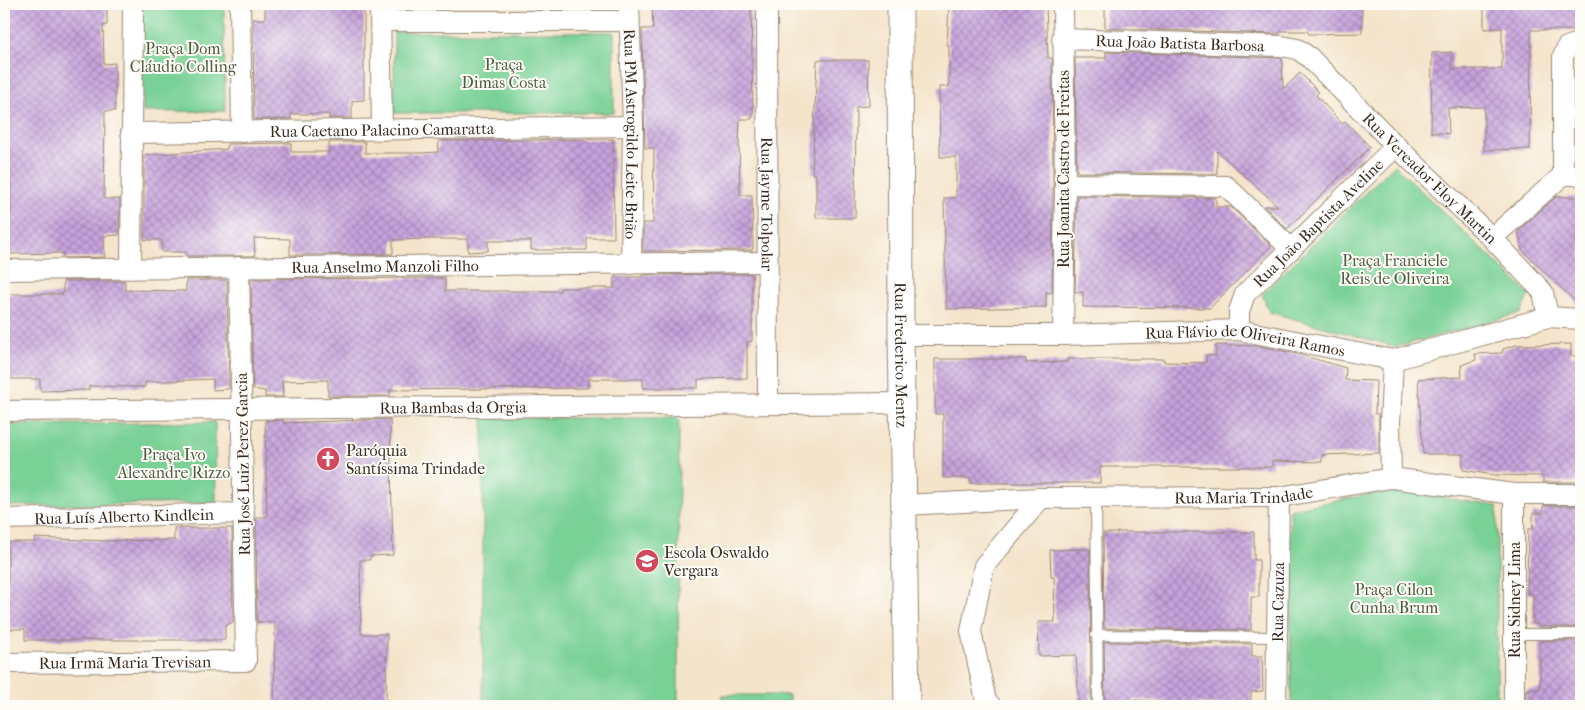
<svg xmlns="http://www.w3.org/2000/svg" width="1585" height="710" font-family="'IM FELL French Canon',serif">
<defs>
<pattern id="building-cross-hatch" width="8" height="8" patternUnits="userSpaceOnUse" patternTransform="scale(1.25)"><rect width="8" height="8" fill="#c7a3dd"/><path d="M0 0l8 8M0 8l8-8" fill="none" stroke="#a385b3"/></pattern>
</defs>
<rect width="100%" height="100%" fill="#fdfcf7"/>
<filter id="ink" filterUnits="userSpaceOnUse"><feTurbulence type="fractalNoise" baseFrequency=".02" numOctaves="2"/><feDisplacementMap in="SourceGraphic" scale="10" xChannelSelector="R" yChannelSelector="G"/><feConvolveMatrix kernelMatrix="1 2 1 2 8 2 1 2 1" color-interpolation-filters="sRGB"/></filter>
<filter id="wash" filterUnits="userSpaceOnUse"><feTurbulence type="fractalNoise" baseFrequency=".0096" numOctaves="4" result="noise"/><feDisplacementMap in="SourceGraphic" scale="20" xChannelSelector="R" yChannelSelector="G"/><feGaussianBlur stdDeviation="1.12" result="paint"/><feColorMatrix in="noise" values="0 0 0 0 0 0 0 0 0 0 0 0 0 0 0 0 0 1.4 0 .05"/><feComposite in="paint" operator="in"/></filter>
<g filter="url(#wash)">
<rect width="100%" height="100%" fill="#f4e4ca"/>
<path fill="#79d196" stroke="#5a7e5a" d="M141,4H224L225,111L143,112Z
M394,32H614V113H394Z
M1394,165L1529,294L1521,313L1396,347L1269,312L1262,294Z
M483,418H679L678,706H483Z
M215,422L216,503L4,506V425Z
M1394,490L1497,506V706H1291L1290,509Z
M722,695H789V706H722Z"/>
<g id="blocks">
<path fill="url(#building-cross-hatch)" d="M4,4H107V25H103L104,64L115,63V111H105L104,199H120L119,235L104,236L105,257L63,258V253L5,254L4,214H11V171H4Z
M265,4H364V100L352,101V118H329V114H291V119H254L253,19H265Z
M656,4H751L753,111L752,119H740L739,139L740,195H752L753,249L751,250L643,251V223H653L654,148H645L642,29H653L652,5Z
M949,4H1046L1048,58H1052L1053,184L1052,293L1046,292V307L946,309L944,198H956V157H940L939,87H949V45H947Z
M1105,4H1362V33L1309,34L1307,31H1281L1279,34L1105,28Z
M1484,4H1581V30H1531L1530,149L1484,150V107L1448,108L1449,134L1431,132L1432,53L1452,52V69H1502V28L1484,29Z
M1106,52L1282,58L1283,89L1300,73L1319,92L1316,95L1342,124L1345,121L1370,147L1287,229L1264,206H1278L1217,151V174L1077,172L1075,58H1106Z
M817,60H868L869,106L856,107L855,218H816V174H812Z
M613,139L614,238H587V250H531V241H488V251L468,252V239H427L393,240V254L290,255V239L254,238L255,256H186V252H162V240H144V155L227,149V144L291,143V152H329V142H365V153H421L438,152L439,141Z
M1077,196L1216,198V207H1231L1271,246L1210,308L1083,307V292H1075Z
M1556,197H1581V307L1522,250L1518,231Z
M752,274V341L747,342V378L698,379V388H643V379H588V388L390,390V396H328V380L282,381L283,397H265V391L253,389L251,279L445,278V291H560V288H614V277H642V275Z
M186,280H227L229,389L213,390V379L145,382V387L89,386V390L40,391V379H4V294H63V281H125V290L186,291Z
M1571,344V356H1581V482H1543V476L1494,475L1463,470V454H1423L1418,379L1462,377L1461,365L1476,360L1475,354L1502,353L1503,349L1516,345Z
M1216,345L1258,346L1298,354L1346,368L1345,380L1376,381L1375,414H1379V453L1322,455V462L1272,461V467H1100V483H970V478H943V414H935V359H1026V363L1067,362V359H1164V362L1206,363V355L1216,356Z
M390,419L393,555L370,556V560H360L361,634H387L386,705H274L275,622H257L256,528V517H267L265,421L283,420V423Z
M1543,506H1581V627H1538V624H1533V594H1527L1528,529H1533V513H1543Z
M174,528H232L233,622L225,626V640H25V629H8V542H35V538L108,541L174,540Z
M1117,532H1254V560H1259V597H1251V630L1104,628L1103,533H1117Z
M1090,549L1091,706H1079L1076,655L1039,656L1038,622H1055L1054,577H1051L1050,550Z
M1540,641H1581V706H1526V690L1540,689Z
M1104,642L1252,644V656H1262L1263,691L1251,692V706L1133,700V706H1105Z"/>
</g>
</g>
<g filter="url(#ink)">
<use href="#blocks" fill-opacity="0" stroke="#988774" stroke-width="1"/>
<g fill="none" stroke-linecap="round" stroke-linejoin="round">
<g stroke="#988774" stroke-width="12">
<path id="service" d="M1096,497L1098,706
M1513,634H1581
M1096,635L1276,637"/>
</g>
<g stroke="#988774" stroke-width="22">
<g id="minor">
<path d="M240,4L242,132"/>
<path d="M380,4L382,130"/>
<path id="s1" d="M629,4L633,126L631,264"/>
<path id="s2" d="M767,4L768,404"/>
<path d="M381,21H629"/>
<path id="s3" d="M1062,39L1282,46L1297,49L1309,57L1396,146L1492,238L1543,292L1548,317"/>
<path id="s4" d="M131,133L633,126"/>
<path d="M1563,175H1581"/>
<path d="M1065,184L1226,186L1291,249"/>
<path d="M1492,238L1563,175V57L1567,47L1581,42"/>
<path d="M131,268L133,4"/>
<path id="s5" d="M4,270L767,262"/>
<path id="s6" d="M1239,330V311L1245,294L1396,146"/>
<path id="s7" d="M901,335H1063L1239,330L1393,360L1548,317L1581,319"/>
<path d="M1063,335L1065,184L1063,4"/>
<path id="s8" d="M4,411L903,403"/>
<path d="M1391,478L1390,423L1393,360"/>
<path d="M1514,494V706"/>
<path id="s9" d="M904,505L1041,498L1279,497L1391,478L1514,494H1581"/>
<path id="s10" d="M4,519L244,513"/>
<path id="s11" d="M4,663L246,661L239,267"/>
<path d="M991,706L986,701L971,631L984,566L1041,498"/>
<path id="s12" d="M1276,706L1279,497"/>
</g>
</g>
<g stroke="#988774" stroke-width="27">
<g id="tertiary">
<path id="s13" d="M900,4L901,335L907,706"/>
</g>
</g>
<use href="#service" stroke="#fff" stroke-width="10"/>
<use href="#minor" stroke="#fff" stroke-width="20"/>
<use href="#tertiary" stroke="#fff" stroke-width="25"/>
</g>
</g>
<defs>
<g id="church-disc" transform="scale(1.25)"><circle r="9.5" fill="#d1495b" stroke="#fdfcf7"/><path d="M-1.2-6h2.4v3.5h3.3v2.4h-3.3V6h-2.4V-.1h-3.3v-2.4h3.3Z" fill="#fff"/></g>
<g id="school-disc" transform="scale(1.25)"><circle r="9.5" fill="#d1495b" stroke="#fdfcf7"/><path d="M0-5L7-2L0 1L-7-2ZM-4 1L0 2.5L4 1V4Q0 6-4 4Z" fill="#fff"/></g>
</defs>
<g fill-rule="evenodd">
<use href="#church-disc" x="328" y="459"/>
<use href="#school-disc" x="647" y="561"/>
</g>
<g text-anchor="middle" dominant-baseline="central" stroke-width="4" stroke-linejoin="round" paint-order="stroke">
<g font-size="16" fill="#3b2a1e" stroke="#fdfcf7">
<text stroke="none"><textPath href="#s3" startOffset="118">Rua João Batista Barbosa</textPath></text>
<text stroke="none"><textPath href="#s4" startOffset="251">Rua Caetano Palacino Camaratta</textPath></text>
<text stroke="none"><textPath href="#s1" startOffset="130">Rua PM Astrogildo Leite Brião</textPath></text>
<text transform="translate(1063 169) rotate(-90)">Rua Joanita Castro de Freitas</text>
<text stroke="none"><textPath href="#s3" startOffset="421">Rua Vereador Eloy Martin</textPath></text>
<text stroke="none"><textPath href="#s2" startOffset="200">Rua Jayme Tolpolar</textPath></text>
<text stroke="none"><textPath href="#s6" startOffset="139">Rua João Baptista Aveline</textPath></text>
<text stroke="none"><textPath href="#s5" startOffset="381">Rua Anselmo Manzoli Filho</textPath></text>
<text stroke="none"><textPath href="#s7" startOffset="345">Rua Flávio de Oliveira Ramos</textPath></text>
<text stroke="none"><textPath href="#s13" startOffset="351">Rua Frederico Mentz</textPath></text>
<text stroke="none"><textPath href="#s8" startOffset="449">Rua Bambas da Orgia</textPath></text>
<text transform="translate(243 464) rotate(-91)">Rua José Luiz Perez Garcia</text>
<text stroke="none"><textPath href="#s9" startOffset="340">Rua Maria Trindade</textPath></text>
<text stroke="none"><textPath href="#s10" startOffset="120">Rua Luís Alberto Kindlein</textPath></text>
<text transform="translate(1514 600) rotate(-90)">Rua Sidney Lima</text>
<text stroke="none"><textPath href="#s12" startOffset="104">Rua Cazuza</textPath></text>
<text stroke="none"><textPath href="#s11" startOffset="121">Rua Irmã Maria Trevisan</textPath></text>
</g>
<g font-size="16" fill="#4e5c42" stroke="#fdfcf7">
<text x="183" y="48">Praça Dom<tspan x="183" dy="18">Cláudio Colling</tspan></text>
<text x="504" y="64">Praça<tspan x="504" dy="18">Dimas Costa</tspan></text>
<text x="1395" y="260">Praça Franciele<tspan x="1395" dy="18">Reis de Oliveira</tspan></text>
<text x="174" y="454">Praça Ivo<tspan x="174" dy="18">Alexandre Rizzo</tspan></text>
<text x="1394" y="589">Praça Cilon<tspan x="1394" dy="18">Cunha Brum</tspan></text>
</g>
<g font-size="16" fill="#3b2a1e" stroke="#fdfcf7" text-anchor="start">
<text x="346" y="450">Paróquia<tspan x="346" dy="18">Santíssima Trindade</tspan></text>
<text x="664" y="552">Escola Oswaldo<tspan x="664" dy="18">Vergara</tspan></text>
</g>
</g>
<rect width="1585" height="710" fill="none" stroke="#fdfcf7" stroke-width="20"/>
</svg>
